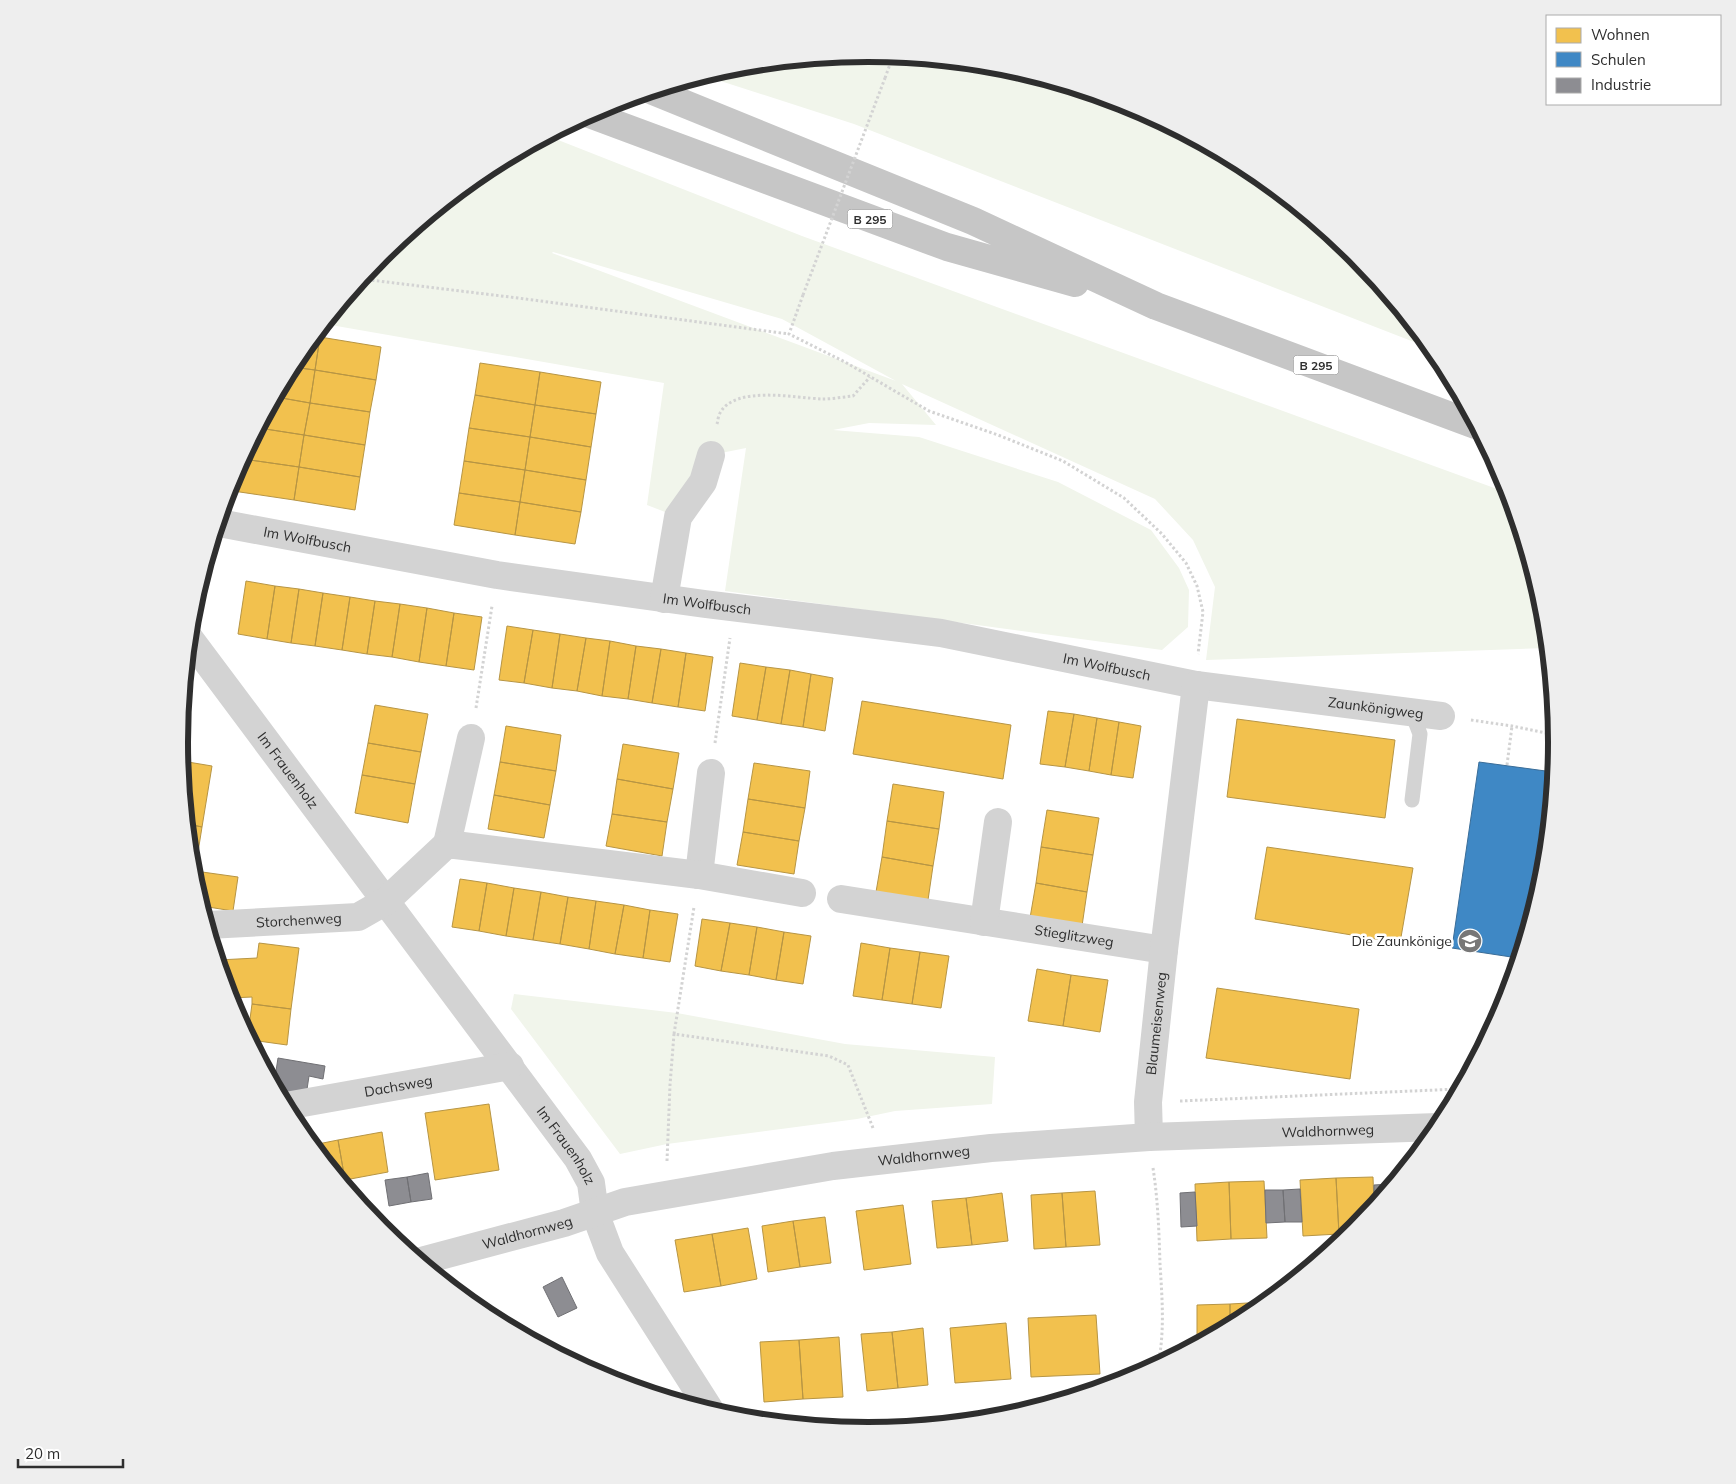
<svg xmlns="http://www.w3.org/2000/svg" width="1736" height="1484" font-family="Mulish,sans-serif">
<rect width="100%" height="100%" fill="#fff"/>
<path fill="#f1f5eb" fill-rule="evenodd" d="M868,54L1003,67L1132,106L1251,170L1355,256L1432,349L854,124L705,76L734,67Z
M548,136L802,236L1508,493L1543,608L1547,648L1206,660L1215,587L1193,540L1155,499L902,384L936,425L869,423L833,430L919,437L1058,482L1151,530L1179,568L1189,590L1188,627L1162,650L725,591L746,448L711,455L678,517L647,505L664,383L325,324L382,255L486,170ZM553,252L782,319L896,381L552,253Z
M514,994L677,1013L845,1044L995,1057L992,1104L895,1111L857,1119L667,1144L620,1154L511,1009Z"/>
<path fill="#f2c14e" stroke="#b79544" d="M315,337H320L315,370L292,367Z
M320,337L381,347L376,380L315,370Z
M480,363L540,372L535,405L475,395Z
M292,367L315,370L310,403L276,397Z
M315,370L376,380L370,412L310,403Z
M540,372L601,382L596,414L535,405Z
M475,395L535,405L530,437L469,428Z
M276,397L310,403L304,435L259,428Z
M310,403L370,412L365,445L304,435Z
M535,405L596,414L591,447L530,437Z
M259,428L304,435L299,467L243,459Z
M469,428L530,437L525,470L464,461Z
M304,435L365,445L360,477L299,467Z
M530,437L591,447L586,480L525,470Z
M243,459L299,467L294,500L233,491L237,470Z
M464,461L525,470L520,502L459,493Z
M299,467L360,477L355,510L294,500Z
M525,470L586,480L581,512L520,502Z
M459,493L520,502L515,535L454,525Z
M520,502L581,512L575,544L515,535Z
M246,581L275,586L267,639L238,634Z
M275,586L299,589L291,643L267,639Z
M299,589L323,593L315,646L291,643Z
M323,593L350,597L342,650L315,646Z
M350,597L375,601L367,654L342,650Z
M375,601L400,604L392,657L367,654Z
M400,604L427,608L419,662L392,657Z
M427,608L454,613L446,666L419,662Z
M454,613L482,617L474,670L446,666Z
M507,626L533,630L524,683L499,680Z
M533,630L560,634L552,688L524,683Z
M560,634L586,638L577,691L552,688Z
M586,638L610,641L602,696L577,691Z
M610,641L636,646L628,699L602,696Z
M636,646L661,649L652,703L628,699Z
M661,649L686,653L678,707L652,703Z
M686,653L713,657L705,711L678,707Z
M740,663L766,667L757,720L732,716Z
M766,667L790,670L781,724L757,720Z
M790,670L811,674L803,727L781,724Z
M811,674L833,678L825,731L803,727Z
M862,701L1011,725L1003,779L853,754Z
M375,705L428,714L421,752L368,743Z
M1048,711L1074,714L1065,767L1040,764Z
M1074,714L1097,718L1089,771L1065,767Z
M1097,718L1119,722L1111,775L1089,771Z
M1237,719L1395,740L1385,818L1227,797Z
M1119,722L1141,726L1133,778L1111,775Z
M506,726L561,735L556,771L500,762Z
M368,743L421,752L415,784L362,775Z
M623,744L679,753L673,789L617,779Z
M182,761L212,766L202,827L188,824Z
M500,762L556,771L550,805L494,795Z
M754,763L810,771L805,808L748,799Z
M362,775L415,784L408,823L355,813Z
M617,779L673,789L667,822L612,814Z
M893,784L944,792L939,829L887,821Z
M494,795L550,805L544,838L488,829Z
M748,799L805,808L799,841L743,832Z
M1047,810L1099,818L1093,855L1041,847Z
M612,814L667,822L662,856L606,846Z
M887,821L939,829L933,866L882,857Z
M188,824L202,827L195,871L238,877L233,911L202,906L193,876Z
M743,832L799,841L794,874L737,865Z
M1041,847L1093,855L1087,892L1036,883Z
M1267,847L1413,868L1400,943L1255,919Z
M882,857L933,866L928,900L876,892Z
M460,879L487,883L479,931L452,927Z
M487,883L514,888L506,936L479,931Z
M1036,883L1087,892L1082,926L1030,918Z
M514,888L541,892L533,940L506,936Z
M541,892L568,897L560,944L533,940Z
M568,897L596,901L589,949L560,944Z
M596,901L624,905L615,954L589,949Z
M624,905L650,910L643,958L615,954Z
M650,910L678,914L670,962L643,958Z
M702,919L730,923L721,971L695,966Z
M730,923L757,927L749,975L721,971Z
M757,927L784,932L776,980L749,975Z
M784,932L811,936L803,984L776,980Z
M259,943L299,948L291,1009L252,1004V997L230,998L218,960L257,958Z
M861,943L890,948L882,1000L853,996Z
M890,948L920,952L912,1004L882,1000Z
M920,952L949,956L941,1008L912,1004Z
M1037,969L1071,975L1063,1026L1028,1021Z
M1071,975L1108,980L1100,1032L1063,1026Z
M1217,988L1359,1009L1350,1079L1206,1058Z
M252,1004L291,1009L287,1045L251,1040L248,1034Z
M489,1104L499,1170L435,1180L425,1113Z
M382,1132L388,1172L345,1180L338,1140Z
M338,1140L345,1180L342,1181L313,1145Z
M1373,1177L1374,1204L1354,1229L1348,1234H1339L1336,1178Z
M1336,1178L1339,1234L1303,1236L1300,1180Z
M1264,1181L1267,1238L1231,1239L1229,1182Z
M1229,1182L1231,1239L1197,1241L1195,1184Z
M1095,1191L1100,1245L1066,1247L1062,1193Z
M1002,1193L1008,1241L972,1245L966,1198Z
M1062,1193L1066,1247L1034,1249L1031,1195Z
M966,1198L972,1245L937,1248L932,1201Z
M903,1205L911,1264L864,1270L856,1211Z
M825,1217L831,1263L800,1267L793,1221Z
M793,1221L800,1267L768,1272L762,1226Z
M748,1228L757,1279L721,1286L712,1234Z
M712,1234L721,1286L684,1292L675,1240Z
M1265,1302L1250,1314L1230,1325V1304Z
M1230,1304V1325L1197,1343V1305Z
M1096,1315L1100,1374L1031,1377L1028,1318Z
M1006,1323L1011,1379L955,1383L950,1328Z
M923,1328L928,1385L898,1388L892,1332Z
M892,1332L898,1388L867,1391L861,1334Z
M839,1337L843,1397L803,1399L799,1340Z
M799,1340L803,1399L764,1402L760,1342Z"/>
<path fill="#3f88c5" stroke="#3a6d98" d="M1479,762L1553,772L1543,877L1518,958L1452,948Z"/>
<path fill="#8d8d92" stroke="#707074" d="M278,1058L325,1066L323,1079L309,1076L306,1096L278,1092L274,1084Z
M428,1173L432,1199L411,1202L407,1177Z
M407,1177L411,1202L389,1206L385,1180Z
M1390,1184V1186L1374,1204V1185Z
M1300,1189L1302,1222H1285L1283,1190Z
M1265,1190H1283L1285,1222L1266,1223Z
M1195,1192L1197,1226L1181,1227L1180,1193Z
M562,1277L577,1308L558,1317L543,1287Z"/>
<g fill="none" stroke-linecap="round" stroke-linejoin="round">
<path stroke="#d3d3d3" stroke-width="3" stroke-dasharray="2.5 2.5" stroke-linecap="butt" d="M885,78L893,56
M362,279L518,298L789,334
M803,295L789,334L845,362L929,411L998,435L1063,461L1124,498L1162,534L1186,563L1197,586L1203,612L1198,654
M717,424C718,421 718,416 720,413C735,385 796,398 822,399C832,399 843,397 853,396L870,377
M476,708L492,606
M1471,720L1512,726L1556,735
M715,743L730,638
M1507,765L1512,726
M674,1034L694,907
M1180,1101L1459,1089
M667,1161L670,1085L674,1034L829,1056L848,1065L873,1128
M1153,1168C1158,1200 1159,1232 1160,1264C1162,1297 1165,1332 1158,1364"/>
<path stroke="#d3d3d3" stroke-width="15" d="M1412,713L1420,734L1412,800"/>
<g stroke="#d3d3d3" stroke-width="28">
<path id="s1" d="M219,523L497,575L705,604L941,633L1196,685L1441,716"/>
<path d="M664,599L678,517L703,482L711,455"/>
<path id="s2" d="M190,639L578,1159L591,1183L595,1213L610,1253L710,1410"/>
<path d="M447,844L471,738"/>
<path d="M699,875L711,773"/>
<path id="s3" d="M841,899L1164,950"/>
<path d="M984,922L998,822"/>
<path id="s4" d="M208,925L358,917L386,901L447,844L699,875L802,893"/>
<path id="s5" d="M286,1106L510,1066"/>
<path id="s6" d="M1149,1137L1148,1102L1164,950L1196,685"/>
<path id="s7" d="M421,1261L564,1223L625,1202L833,1166L991,1148L1149,1137L1438,1127"/>
</g>
<path stroke="#c6c6c6" stroke-width="28" d="M653,91L973,221L1156,306L1475,425
M589,114L947,247L1075,283"/>
<path stroke="#d3d3d3" stroke-width="3" stroke-dasharray="2.5 2.5" stroke-linecap="butt" d="M803,295L885,78"/>
</g>
<defs>
<g id="school-disc" transform="scale(1.25)"><circle r="9.5" fill="#777" stroke="#fff"/><path d="M0-5L7-2L0 1L-7-2ZM-4 1L0 2.5L4 1V4Q0 6-4 4Z" fill="#fff"/></g>
</defs>
<g fill-rule="evenodd">
<use href="#school-disc" x="1470" y="941"/>
</g>
<g text-anchor="middle" dominant-baseline="central" stroke-width="5" stroke-linejoin="round" paint-order="stroke">
<g fill="#fff" stroke="#6d6d6d" stroke-width="1">
<rect x="847.5" y="209.5" width="45" height="19" rx="4"/>
<rect x="1293.5" y="355.5" width="45" height="19" rx="4"/>
</g>
<g font-size="12" font-weight="bold" fill="#2e2e2e">
<text x="870" y="219">B 295</text>
<text x="1316" y="365">B 295</text>
</g>
<g font-size="14" fill="#2e2e2e" stroke="#fff">
<text stroke="none"><textPath href="#s1" startOffset="90">Im Wolfbusch</textPath></text>
<text stroke="none"><textPath href="#s1" startOffset="495">Im Wolfbusch</textPath></text>
<text stroke="none"><textPath href="#s1" startOffset="900">Im Wolfbusch</textPath></text>
<text stroke="none"><textPath href="#s1" startOffset="1172">Zaunkönigweg</textPath></text>
<text stroke="none"><textPath href="#s2" startOffset="164">Im Frauenholz</textPath></text>
<text stroke="none"><textPath href="#s4" startOffset="91">Storchenweg</textPath></text>
<text stroke="none"><textPath href="#s3" startOffset="236">Stieglitzweg</textPath></text>
<text stroke="none"><textPath href="#s6" startOffset="114">Blaumeisenweg</textPath></text>
<text stroke="none"><textPath href="#s5" startOffset="114">Dachsweg</textPath></text>
<text stroke="none"><textPath href="#s7" startOffset="920">Waldhornweg</textPath></text>
<text stroke="none"><textPath href="#s2" startOffset="631">Im Frauenholz</textPath></text>
<text stroke="none"><textPath href="#s7" startOffset="515">Waldhornweg</textPath></text>
<text stroke="none"><textPath href="#s7" startOffset="110">Waldhornweg</textPath></text>
</g>
<g font-size="14" fill="#2e2e2e" stroke="#fff" text-anchor="end">
<text x="1452" y="941">Die Zaunkönige</text>
</g>
</g>
<path d="M0 0H1736V1484H0ZM188 742a680 680 0 1 1 1360 0a680 680 0 1 1-1360 0Z" fill="#eee" fill-rule="evenodd"/>
<path fill="none" stroke="#2e2e2e" stroke-width="6" d="M188 742a680 680 0 1 1 1360 0a680 680 0 1 1-1360 0Z"/>
<rect x="1546" y="15" width="175" height="90" fill="#ffffff" stroke="#ababab"/>
<rect x="1556" y="28" width="25" height="15" fill="#f2c14e" stroke="#ababab"/>
<text x="1591" y="40" font-size="15" fill="#2e2e2e">Wohnen</text>
<rect x="1556" y="52" width="25" height="15" fill="#3f88c5" stroke="#ababab"/>
<text x="1591" y="65" font-size="15" fill="#2e2e2e">Schulen</text>
<rect x="1556" y="78" width="25" height="15" fill="#8d8d92" stroke="#ababab"/>
<text x="1591" y="90" font-size="15" fill="#2e2e2e">Industrie</text>
<path d="M18 1459v8h105v-8" fill="none" stroke="#2e2e2e" stroke-width="2.5"/>
<text x="25" y="1459" font-size="15" fill="#2e2e2e" stroke="#ffffff" stroke-width="4" paint-order="stroke">20 m</text>
</svg>
